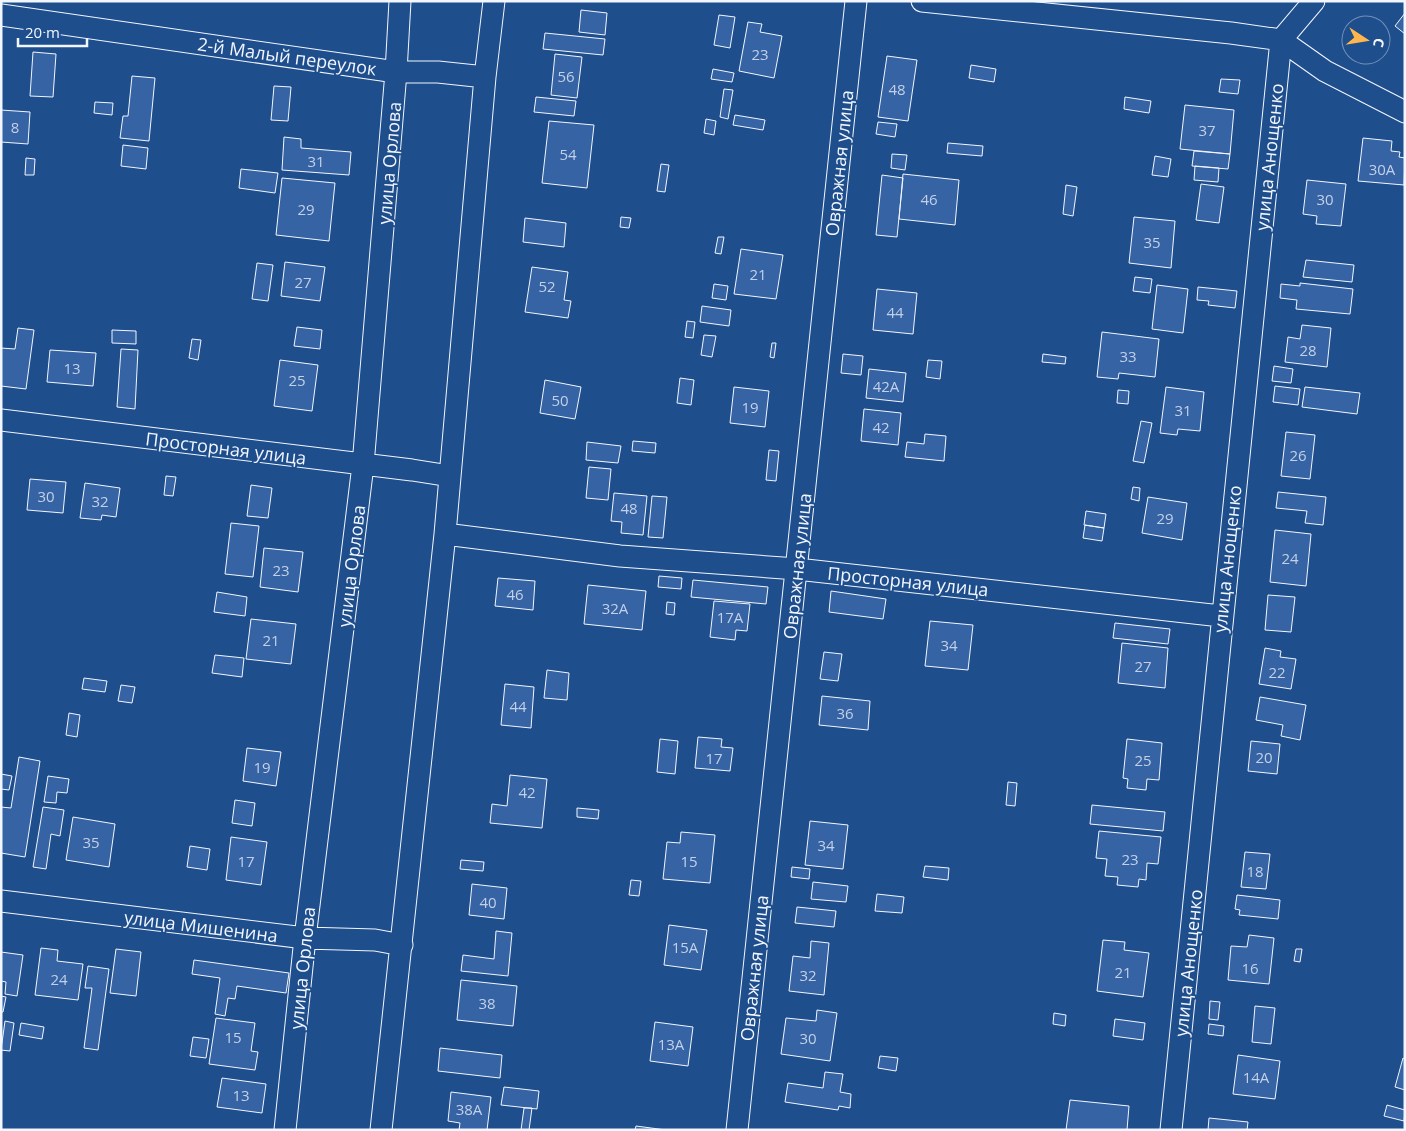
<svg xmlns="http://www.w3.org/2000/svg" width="1406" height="1131" font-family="'Open Sans',sans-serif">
<rect width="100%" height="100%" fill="#1f4e8c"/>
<path fill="#3563a3" stroke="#f2f6ff" d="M581,10L607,13L605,35L579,32Z
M1405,13V34L1395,26Z
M719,15L735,17L730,48L714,45Z
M748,22L762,24L760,32L782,36L774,78L739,71Z
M545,33L605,39L603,55L543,49Z
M33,52L56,54L53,97L30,96Z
M555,54L582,57L577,98L551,95Z
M887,56L917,60L908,121L878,117Z
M971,65L996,69L994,82L969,78Z
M713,69L734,73L732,82L711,79Z
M132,76L155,78L149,141L120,138L123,116H128Z
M1221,79L1240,80L1238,94L1219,92Z
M274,86L291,87L288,121L271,120Z
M724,89L733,90L728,119L720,117Z
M536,97L576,101L574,116L534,112Z
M1125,97L1151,101L1149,113L1124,109Z
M95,102L113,103L112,115L94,113Z
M1185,105L1234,110L1230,154L1180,149Z
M1,110L30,112L28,144L1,142Z
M735,115L765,120L763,130L733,125Z
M706,119L716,121L714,135L704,133Z
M549,121L594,125L587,188L542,183Z
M878,122L897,124L895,137L876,134Z
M284,137L301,139V148L351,152L349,175L282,170Z
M1363,138L1392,141L1391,151L1400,152L1399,157L1405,158L1404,185L1358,181Z
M948,143L983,146L982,156L947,153Z
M123,145L148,148L146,169L121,166Z
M1194,151L1230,154L1228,169L1192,166Z
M892,154L907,155L905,170L891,168Z
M1155,156L1171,159L1168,177L1152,175Z
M26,158L35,159L34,175H25Z
M661,164L669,165L665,192L657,191Z
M1195,166L1219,168L1218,182L1194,180Z
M241,169L278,173L275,193L239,188Z
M903,174L959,180L955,225L899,219Z
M882,175L903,178L897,237L876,235Z
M282,178L335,183L329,241L276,235Z
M1307,180L1346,184L1341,226L1316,224L1317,216L1303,214Z
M1201,184L1224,187L1219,223L1196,220Z
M1066,185L1077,187L1073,216L1063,214Z
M621,217L631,218L629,228L620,227Z
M1134,217L1175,221L1171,268L1129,263Z
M525,218L566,223L564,247L523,242Z
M718,237H724L721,254L715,253Z
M741,249L783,255L776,299L734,294Z
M1306,260L1354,265L1352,282L1303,277Z
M285,262L325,267L320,301L281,296Z
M257,263L273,265L268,301L252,299Z
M532,267L568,272L564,300L571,301L568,318L525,312Z
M1135,277L1152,279L1150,293L1133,291Z
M1300,283L1353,289L1350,314L1296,309L1297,300L1280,298L1281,284L1300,286Z
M714,284L728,286L726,300L712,298Z
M1157,285L1188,289L1183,333L1152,329Z
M1198,287L1237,291L1235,308L1208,305L1209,301L1197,300Z
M877,289L917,293L913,334L873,330Z
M702,306L731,310L729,326L700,322Z
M687,321L695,322L693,338L685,337Z
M1302,325L1331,328L1327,367L1285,362L1288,337L1300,339Z
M297,327L322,330L320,349L294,346Z
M18,328L34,330L26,389L1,386V348L15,349Z
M112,330L136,331V344L112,343Z
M1102,332L1159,339L1155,377L1119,373L1118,379L1097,377Z
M704,335L716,336L712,357L701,355Z
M192,339L201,340L198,360L189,358Z
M772,343H776L774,358L770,357Z
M121,349L138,350L135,409L117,407Z
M50,350L96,353L93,386L47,382Z
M843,354L863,356L861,375L841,373Z
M1043,354L1066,357L1065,364L1042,362Z
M280,360L318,365L312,411L274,406Z
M928,360L942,361L940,379L926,377Z
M1274,366L1293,369L1291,383L1272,381Z
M869,369L906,373L903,402L866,398Z
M680,378L694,380L691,405L677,403Z
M545,380L581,387L575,419L540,413Z
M1275,386L1300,389L1298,405L1273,402Z
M734,387L769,391L765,427L730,423Z
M1166,387L1204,392L1200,431L1178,429L1177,435L1160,433Z
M1305,387L1360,393L1357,414L1302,407Z
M1118,390L1129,391L1128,404L1117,403Z
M864,409L901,413L898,445L861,441Z
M1141,421L1152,423L1144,463L1133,461Z
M1286,432L1315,435L1310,479L1281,476Z
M925,434L946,436L944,461L905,457L907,442L924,444Z
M633,441L656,443L655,453L632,451Z
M587,442L621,446L618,463L586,460Z
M769,450L779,451L776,481L766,480Z
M589,467L611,469L608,500L586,498Z
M166,476L176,477L173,496L164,495Z
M30,479L66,482L63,513L27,510Z
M85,483L120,488L116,517L102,515L101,520L80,518Z
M251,485L272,488L268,518L247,516Z
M1133,487L1140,488L1139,501L1131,499Z
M1278,492L1326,497L1323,525L1305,523L1307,511L1276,508Z
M614,493L647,496L643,535L621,533L622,522L611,521Z
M652,496L667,497L663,538L648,537Z
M1148,497L1187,503L1182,540L1142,533Z
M1086,511L1106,514L1104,528L1084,525Z
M231,523L259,526L253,577L225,574Z
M1085,525L1104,528L1102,541L1083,538Z
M1275,530L1311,534L1306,586L1270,582Z
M264,548L303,552L298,592L260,587Z
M659,576L682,578L681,589L658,587Z
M498,578L535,581L533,610L495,606Z
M693,580L768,587L766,604L691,597Z
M588,585L646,591L642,630L584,624Z
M831,591L886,599L883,619L829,612Z
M217,592L247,597L245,616L214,612Z
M1268,595L1295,597L1291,632L1265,630Z
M714,601L750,604L747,631L736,630L735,640L710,637Z
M667,602L675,603L674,615L666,614Z
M251,619L296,624L291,664L246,659Z
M930,621L973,625L968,670L925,666Z
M1115,623L1170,629L1168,644L1113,638Z
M1122,643L1168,648L1165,688L1118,683Z
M1265,648L1281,651L1280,657L1296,659L1291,689L1259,684Z
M824,652L842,654L838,681L820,679Z
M215,655L244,658L242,677L212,673Z
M547,670L569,673L567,700L544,698Z
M84,678L107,681L105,692L82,689Z
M505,684L534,687L531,728L501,725Z
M121,685L135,687L132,703L118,701Z
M822,696L870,701L868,730L819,725Z
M1260,697L1306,705L1300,740L1281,736L1283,725L1256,720Z
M69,713L80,715L77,737L66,735Z
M698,737L722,739L721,747L733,748L730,771L695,768Z
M660,739L678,741L675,774L657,772Z
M1127,739L1162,743L1159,780L1147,779L1146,790L1127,788L1128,779L1123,778Z
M1251,741L1280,744L1277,774L1248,771Z
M247,748L281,752L276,786L243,781Z
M19,757L40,761L25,857L1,853V807L11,808Z
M1,774L12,776L9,790L1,789Z
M510,775L547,779L542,828L490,823L492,804L507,806Z
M48,776L69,779L67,793L57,792L56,803L44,802Z
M1008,782L1017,783L1015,806L1006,805Z
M235,800L255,803L252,826L232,823Z
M1092,805L1165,812L1163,831L1090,824Z
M43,807L64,810L60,836L51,834L46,869L33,867Z
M577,808L599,810L598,819L577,817Z
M73,817L115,824L109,867L66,860Z
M810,821L848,825L843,869L805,865Z
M1099,831L1161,837L1158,864L1147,863L1146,880L1139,879L1138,887L1117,885L1118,877L1105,876L1107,859L1096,858Z
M681,832L715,835L710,883L663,879L667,842L680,843Z
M231,837L267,842L261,885L226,880Z
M190,846L210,849L207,870L187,867Z
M1245,852L1270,854L1266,889L1241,887Z
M461,860L484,862L483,871L460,869Z
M925,866L949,868L948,880L923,877Z
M792,867L810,869L809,879L791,877Z
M631,880L641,881L639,896L629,895Z
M813,882L848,886L846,902L811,899Z
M472,884L507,888L504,919L469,915Z
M877,894L904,897L902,913L875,911Z
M1237,895L1280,900L1278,919L1239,915L1240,910L1235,909Z
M797,907L836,911L834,927L795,923Z
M669,925L707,930L701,970L664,965Z
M496,931L512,933L508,976L461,971L463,955L494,959Z
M1249,935L1274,938L1269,984L1228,980L1231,946L1247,947Z
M1103,940L1125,942L1124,950L1149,953L1143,997L1097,991Z
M811,941L829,943L824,995L789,991L793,956L810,958Z
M41,948L58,950L57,961L83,964L78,1000L35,995Z
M116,949L141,952L136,996L110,993Z
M1296,949H1302L1300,962L1294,961Z
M1,952L23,955L17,996L5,994L6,982L1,981Z
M194,960L289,973L286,993L237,986L235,999L228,998L225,1016L215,1014L220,978L192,974Z
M88,966L109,969L98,1050L84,1048L92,988H85Z
M461,980L517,986L513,1026L457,1020Z
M1,996L6,997L3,1012H1Z
M1210,1001L1220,1002L1218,1020L1209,1019Z
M1255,1006L1275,1008L1271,1044L1252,1042Z
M817,1010L837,1013L830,1061L781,1054L786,1018L816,1021Z
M1054,1013L1066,1015L1065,1026L1053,1024Z
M216,1018L255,1023L251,1051L258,1052L255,1070L209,1064Z
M1115,1019L1145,1023L1143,1040L1113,1036Z
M5,1021L14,1023L10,1051L1,1050Z
M655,1022L693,1027L688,1066L650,1061Z
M21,1023L44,1027L42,1039L19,1035Z
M1209,1024L1224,1026L1223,1036L1208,1034Z
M193,1037L209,1039L206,1058L190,1056Z
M440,1048L502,1055L500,1078L438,1071Z
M1238,1055L1280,1061L1275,1099L1233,1094Z
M880,1056L898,1058L896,1071L878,1068Z
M1403,1058L1405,1059V1090L1395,1087Z
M825,1072L843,1074L840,1092L851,1094L850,1108L839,1106L838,1110L785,1102L788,1083L823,1088Z
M222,1078L266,1084L262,1113L217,1107Z
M504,1087L539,1091L537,1109L501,1105Z
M451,1092L491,1097L487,1130H459L460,1123L448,1121Z
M1070,1100L1129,1106L1127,1130H1066Z
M1387,1105L1405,1110L1404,1121L1384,1116Z
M524,1108H532L529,1130H521Z
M1209,1118L1248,1122L1247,1130H1208Z
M636,1126L666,1130H635Z"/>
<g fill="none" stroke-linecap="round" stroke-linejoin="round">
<g stroke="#f2f6ff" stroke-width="23">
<path id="street" d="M922,1L1231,33L1281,40L1325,71L1405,112
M1,15L396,72H438L485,77
M1,420L412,470L450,476
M445,534L620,556L797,569L1221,616
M1,901L305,938L375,940L402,945
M285,1130L305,938L363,465L396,72L400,1
M381,1130L445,534L485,77L494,1
M737,1130L856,1
M1171,1130L1281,40L1314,1"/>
</g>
<use href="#street" stroke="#1f4e8c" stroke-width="21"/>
</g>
<g text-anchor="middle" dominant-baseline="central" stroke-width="4" stroke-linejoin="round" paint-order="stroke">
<g font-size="15" fill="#c3d1e8">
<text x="760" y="54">23</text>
<text x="566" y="76">56</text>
<text x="897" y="89">48</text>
<text x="15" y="127">8</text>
<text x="1207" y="130">37</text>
<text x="568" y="154">54</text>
<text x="316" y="161">31</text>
<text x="1382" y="169">30А</text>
<text x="929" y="199">46</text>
<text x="1325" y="199">30</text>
<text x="306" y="209">29</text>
<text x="1152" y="242">35</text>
<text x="758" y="274">21</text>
<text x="303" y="282">27</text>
<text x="547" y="286">52</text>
<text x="895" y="312">44</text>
<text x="1308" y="350">28</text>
<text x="1128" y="356">33</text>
<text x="72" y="368">13</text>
<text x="297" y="380">25</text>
<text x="886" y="386">42А</text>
<text x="560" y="400">50</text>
<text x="750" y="407">19</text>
<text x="1183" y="410">31</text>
<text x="881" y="427">42</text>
<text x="1298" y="455">26</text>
<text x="46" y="496">30</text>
<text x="100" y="501">32</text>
<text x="629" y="508">48</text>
<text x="1165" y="518">29</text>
<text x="1290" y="558">24</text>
<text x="281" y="570">23</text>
<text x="515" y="594">46</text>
<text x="615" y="608">32А</text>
<text x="730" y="617">17А</text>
<text x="271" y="640">21</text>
<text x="949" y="645">34</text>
<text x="1143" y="666">27</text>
<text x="1277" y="672">22</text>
<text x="518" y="706">44</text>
<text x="845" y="713">36</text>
<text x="1264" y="757">20</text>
<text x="714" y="758">17</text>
<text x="1143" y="760">25</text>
<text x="262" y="767">19</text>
<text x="527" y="792">42</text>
<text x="91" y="842">35</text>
<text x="826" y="845">34</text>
<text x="1130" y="859">23</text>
<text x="246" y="861">17</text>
<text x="689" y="861">15</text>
<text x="1255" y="871">18</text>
<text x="488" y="902">40</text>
<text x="685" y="947">15А</text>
<text x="1250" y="968">16</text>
<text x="1123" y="972">21</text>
<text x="808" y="975">32</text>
<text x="59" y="979">24</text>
<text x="487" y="1003">38</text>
<text x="233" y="1037">15</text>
<text x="808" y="1038">30</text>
<text x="671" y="1044">13А</text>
<text x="1256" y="1077">14А</text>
<text x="241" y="1095">13</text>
<text x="469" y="1109">38А</text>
</g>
<g font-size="18" fill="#f2f6ff" stroke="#1f4e8c">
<text transform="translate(287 56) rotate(8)">2-й Малый переулок</text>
<text transform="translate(1269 157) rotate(-84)">улица Анощенко</text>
<text transform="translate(389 163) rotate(-85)">улица Орлова</text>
<text transform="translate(839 163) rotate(-84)">Овражная улица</text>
<text transform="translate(226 448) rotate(7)">Просторная улица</text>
<text transform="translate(1227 559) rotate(-84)">улица Анощенко</text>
<text transform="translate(351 566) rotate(-83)">улица Орлова</text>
<text transform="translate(797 566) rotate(-84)">Овражная улица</text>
<text transform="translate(908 581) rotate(6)">Просторная улица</text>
<text transform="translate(201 926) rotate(7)">улица Мишенина</text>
<text transform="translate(1188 963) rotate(-84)">улица Анощенко</text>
<text transform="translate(302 968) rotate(-84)">улица Орлова</text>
<text transform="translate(754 968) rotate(-84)">Овражная улица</text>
</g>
</g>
<rect width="1406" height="1131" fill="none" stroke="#f2f6ff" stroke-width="5"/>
<g transform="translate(1366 40) rotate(102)"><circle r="24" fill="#1f4e8c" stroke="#7391ba"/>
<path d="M0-4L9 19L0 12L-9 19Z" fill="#ffb74d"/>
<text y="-8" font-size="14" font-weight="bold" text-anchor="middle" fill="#f2f6ff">С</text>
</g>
<path d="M18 38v8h69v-8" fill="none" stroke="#f2f6ff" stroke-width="2.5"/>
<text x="25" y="38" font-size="15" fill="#f2f6ff" stroke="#1f4e8c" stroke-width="4" paint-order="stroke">20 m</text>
</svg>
